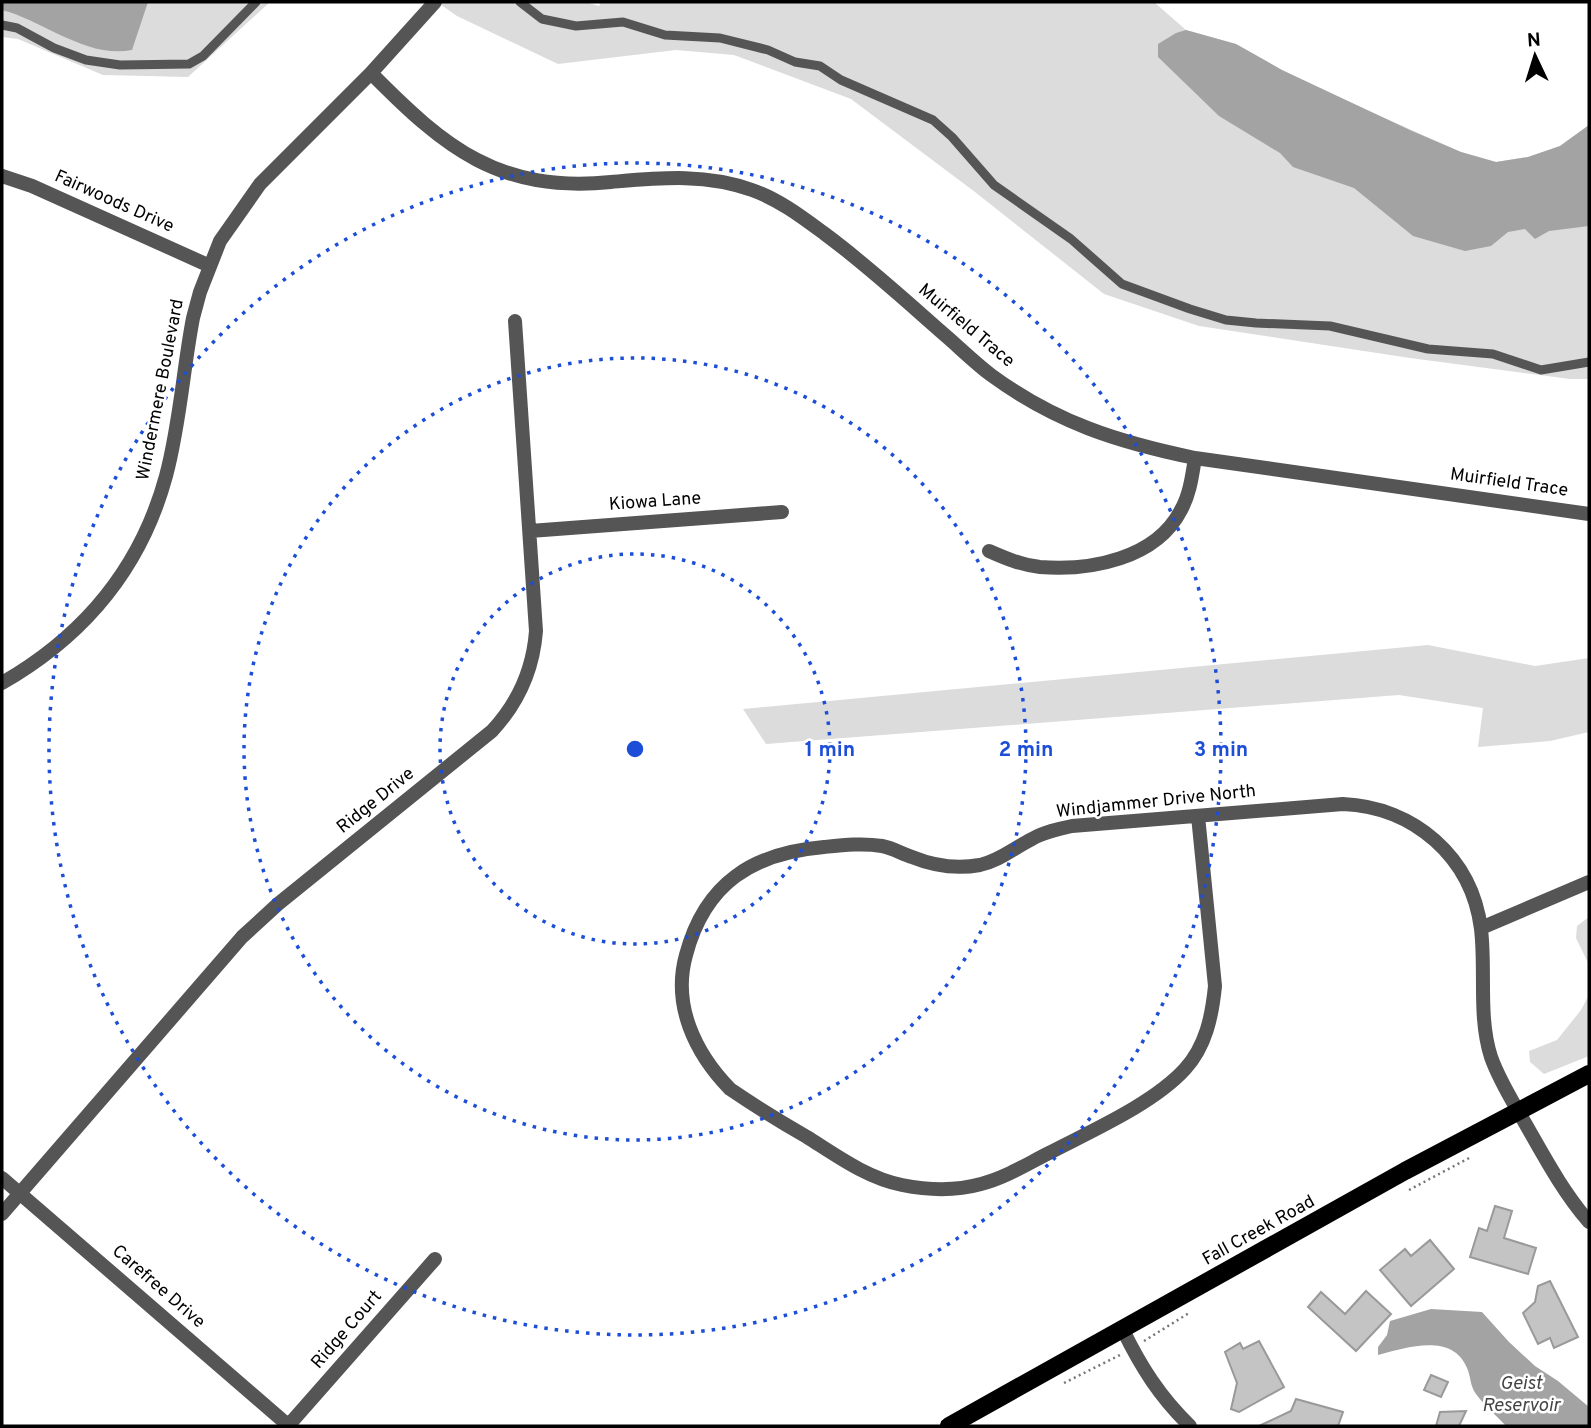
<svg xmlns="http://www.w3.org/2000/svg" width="1591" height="1428" font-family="Overpass,sans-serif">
<rect width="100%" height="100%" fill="#fff"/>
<path fill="#dcdcdc" d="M2,2H270L188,77L103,75L18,39L2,37Z
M437,2H585L599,6L601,2H1154L1186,30L1236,44L1282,70L1344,100L1461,152L1496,162L1528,157L1560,146L1589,125V379H1570L1410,358L1199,326L1104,294L975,192L851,99L734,55L676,50L558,64L457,16Z
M1428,645L1535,666L1589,658V732L1550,741L1478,747L1483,708L1399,695L766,744L743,709Z
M1589,917V965L1576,938L1577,926Z
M1589,995V1056L1544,1074L1530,1062L1529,1051L1557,1040L1581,1010Z"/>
<path fill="#a3a3a3" d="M2,2H148L132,50C87,59 44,21 2,10Z
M1186,30L1236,44L1282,70L1412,131L1461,152L1496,162L1528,157L1560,146L1589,125V226L1549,231L1535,239L1525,229L1508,232L1491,246L1465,251L1413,236L1354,188L1293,167L1280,153L1219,116L1158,57V44L1176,33Z
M1431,1309L1482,1312L1509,1342L1535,1366L1558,1381L1589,1407V1426H1506C1497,1416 1485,1406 1476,1394C1470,1386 1471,1377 1467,1368C1452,1332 1406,1348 1378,1355V1347L1387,1335L1390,1321Z"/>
<path fill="#c4c4c4" stroke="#999" stroke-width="2" d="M1495,1206L1512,1211L1504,1238L1536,1248L1528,1274L1470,1257L1479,1228L1487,1231Z
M1430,1240L1454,1269L1411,1306L1380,1270L1405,1249L1411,1256Z
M1550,1281L1578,1337L1554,1348L1550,1338L1538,1344L1523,1313L1535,1302L1538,1286Z
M1366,1291L1391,1314L1356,1351L1308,1307L1321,1292L1345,1314Z
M1259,1341L1284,1387L1239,1412L1231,1409L1237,1383L1225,1352L1240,1343L1243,1349Z
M1431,1375L1448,1382L1441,1397L1424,1390Z
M1296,1399L1343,1412L1338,1426H1259L1291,1411Z
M1466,1411L1459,1426H1436L1440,1412Z"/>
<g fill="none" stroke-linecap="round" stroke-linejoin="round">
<path stroke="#777" stroke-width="2.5" stroke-dasharray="2 3.5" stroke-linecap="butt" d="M1409,1190L1471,1157
M1144,1341L1189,1313
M1064,1383L1120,1355"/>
<path stroke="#555" stroke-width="9" d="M520,2L542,19L576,26L623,22L665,35L720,38L768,50L795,62L820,66L841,80L933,120L952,137L994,185L1071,239L1122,284L1190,309L1226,320L1256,323L1330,326L1428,349L1493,354L1541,370L1589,362
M2,25L17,28L54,48L86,60L120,65L189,64L203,56L256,2"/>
<path stroke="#555" stroke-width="14" d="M371,73C445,148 499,193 611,182C659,178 705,173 752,190C780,200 802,217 825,234C867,265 906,301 946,336C961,349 975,363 991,375C1055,422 1117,442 1195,458L1589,514
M2,176L32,186L210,266
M530,531L782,512
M989,551C1005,558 1021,565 1040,567C1090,571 1156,559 1181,510C1190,494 1192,476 1195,458
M2,683C84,636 141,568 166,476C180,424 183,370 193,318L200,292L220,241L260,184L371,73L435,2
M1198,816L1215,986C1212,1016 1206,1046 1185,1069C1153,1104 1091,1131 1049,1153C1027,1164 1005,1178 981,1184C956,1191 927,1190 902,1185C867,1178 837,1156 807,1137C781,1122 755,1106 730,1089C695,1053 672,1005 686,955C705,883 753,853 824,847C844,845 863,843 882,846C893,848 902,854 912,857C934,866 957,869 980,865C999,861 1014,848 1032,839C1044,832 1058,829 1072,826L1343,804C1414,807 1472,857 1481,929C1486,971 1478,1017 1491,1057C1499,1080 1513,1102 1525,1123C1545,1158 1563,1192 1589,1222
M1481,928L1589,882
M2,1178L289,1426
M2,1214L242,937L278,904L492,731C519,702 533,670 536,631L515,321
M1123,1330C1141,1367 1160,1397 1190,1426
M288,1426L435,1259"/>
<path stroke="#000" stroke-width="18" d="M949,1426L1405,1171L1589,1074"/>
</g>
<g fill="none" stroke="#1d4ed8" stroke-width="3.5" stroke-dasharray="3.5 7">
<circle cx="635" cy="749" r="195"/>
<circle cx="635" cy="749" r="391"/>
<circle cx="635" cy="749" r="586"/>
</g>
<g text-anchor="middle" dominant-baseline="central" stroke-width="5" stroke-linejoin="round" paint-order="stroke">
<g font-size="18" fill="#000" stroke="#fff">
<text transform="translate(114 202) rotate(24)">Fairwoods Drive</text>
<text transform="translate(966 326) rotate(40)">Muirfield Trace</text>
<text transform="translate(161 390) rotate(-79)">Windermere Boulevard</text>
<text transform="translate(1509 483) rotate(8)">Muirfield Trace</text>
<text transform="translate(655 502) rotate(-4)">Kiowa Lane</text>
<text transform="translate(376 801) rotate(-39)">Ridge Drive</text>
<text transform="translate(1156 802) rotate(-6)">Windjammer Drive North</text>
<text transform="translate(1259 1231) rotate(-29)">Fall Creek Road</text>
<text transform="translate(158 1287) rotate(41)">Carefree Drive</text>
<text transform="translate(347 1330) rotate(-49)">Ridge Court</text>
</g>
<g font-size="19" font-style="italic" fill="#444" stroke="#fff">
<text x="1521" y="1384">Geist<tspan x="1521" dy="22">Reservoir</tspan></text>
</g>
</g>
<circle cx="635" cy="749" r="10" fill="#1d4ed8" stroke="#fff" stroke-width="3.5"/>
<g font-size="21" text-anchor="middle" font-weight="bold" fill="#1d4ed8" stroke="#fff" stroke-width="5" stroke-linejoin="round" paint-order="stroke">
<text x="830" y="756">1 min</text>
<text x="1026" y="756">2 min</text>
<text x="1221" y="756">3 min</text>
</g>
<rect width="1591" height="1428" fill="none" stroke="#000000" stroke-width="7"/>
<g transform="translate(1535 56) rotate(356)" stroke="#ffffff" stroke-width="5" paint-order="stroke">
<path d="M0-5L12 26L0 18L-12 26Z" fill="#000000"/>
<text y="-10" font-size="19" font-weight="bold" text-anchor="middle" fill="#000000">N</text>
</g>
</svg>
